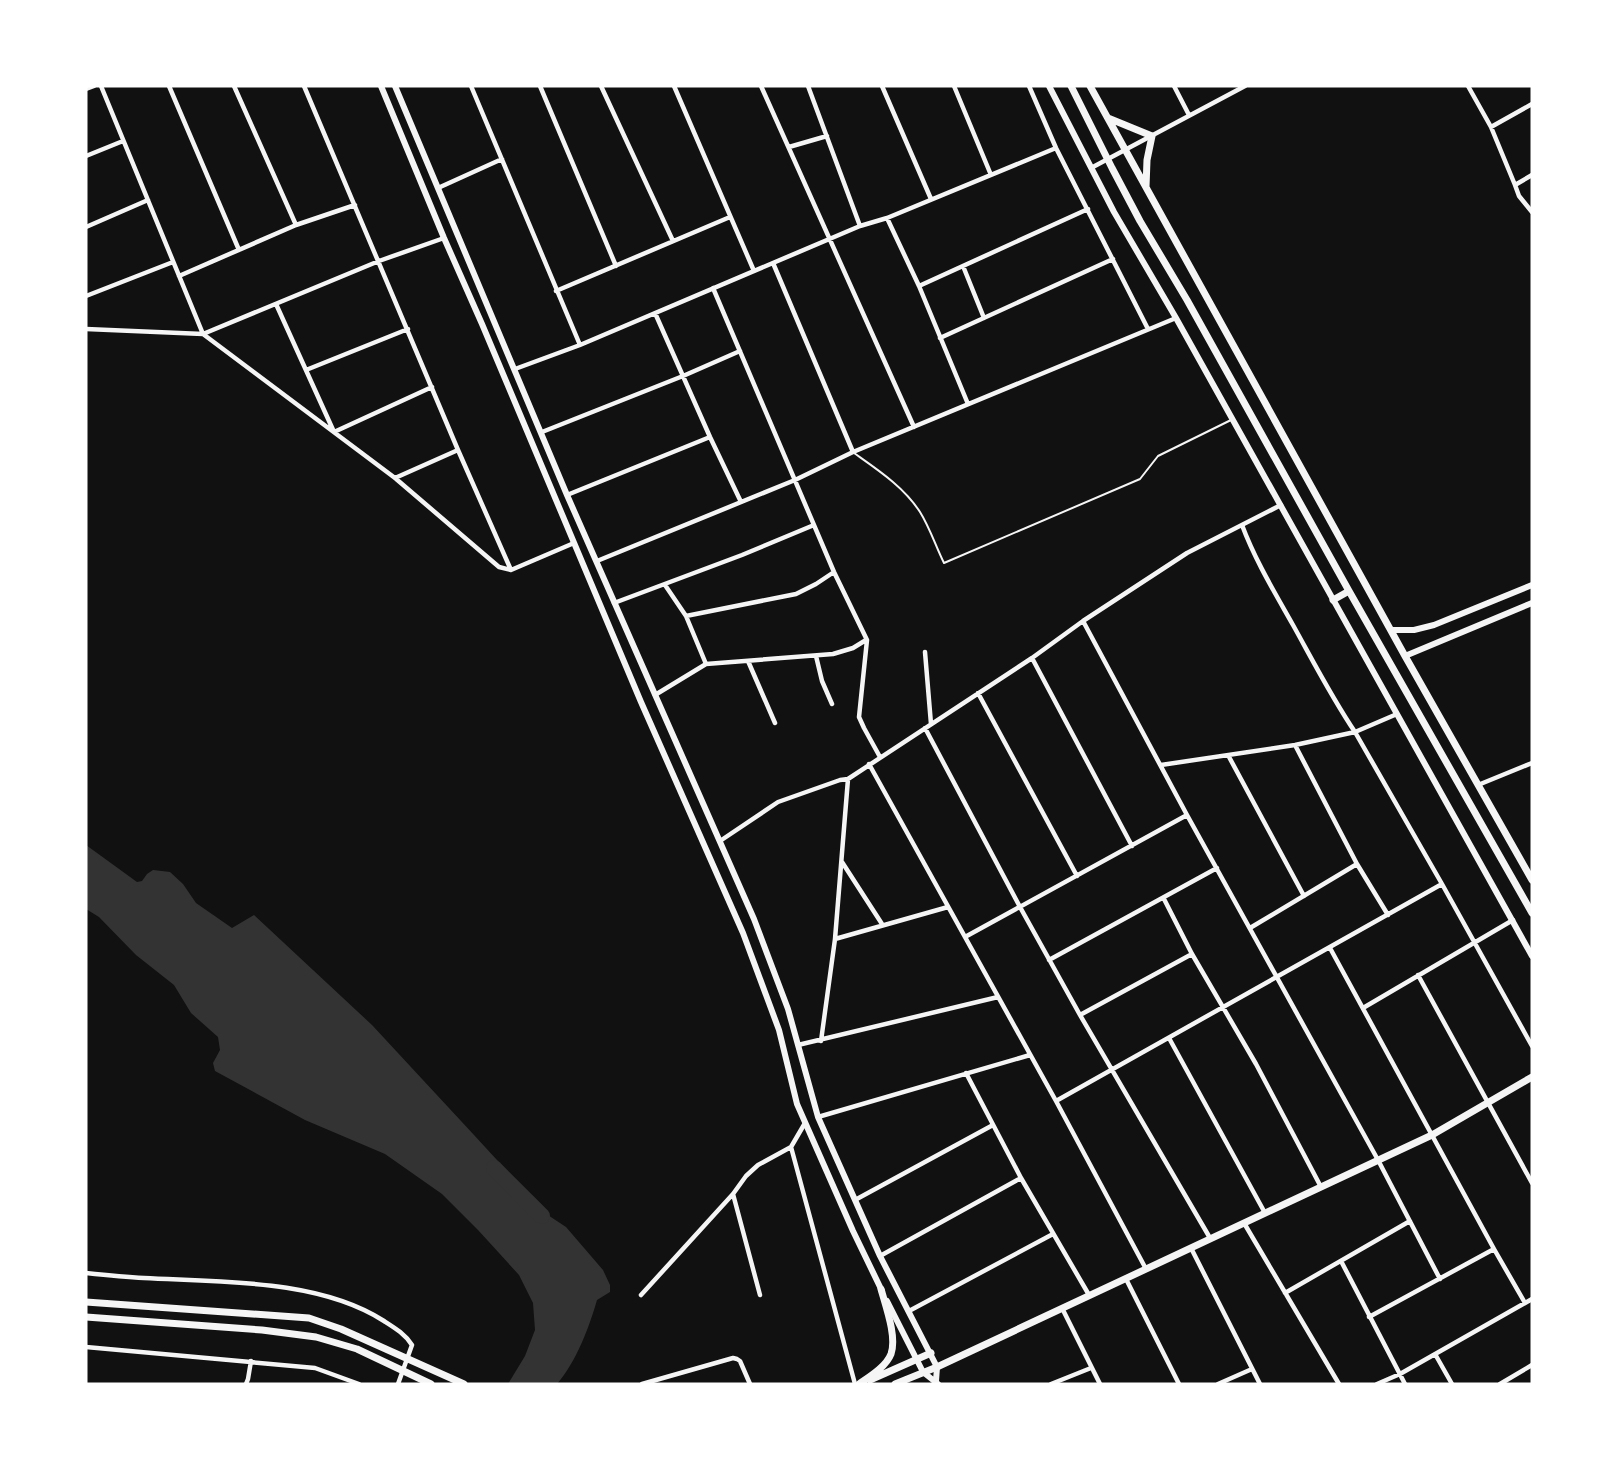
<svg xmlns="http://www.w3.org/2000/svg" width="1618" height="1470" font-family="'Roboto Serif',serif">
<rect width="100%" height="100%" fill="#111"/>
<path fill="#333" d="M86,845L137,882L142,881L147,874L153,870L170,872L183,884L196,903L232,928L254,915L372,1025L474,1135L508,1172L510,1190L566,1227L603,1270L610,1285V1292L597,1300C589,1328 576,1362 557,1384H508L525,1356L535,1330L533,1303L519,1275L478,1230L442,1194L385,1154L305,1120L215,1071L213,1063L220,1050L218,1037L191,1013L174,985L136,955L99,917L86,909Z"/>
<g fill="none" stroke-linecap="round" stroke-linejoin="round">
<path stroke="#333" stroke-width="16" d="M494,1168L542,1216"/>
<path stroke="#f5f5f5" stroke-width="2" d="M854,453C878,470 904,487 920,512C930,528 936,547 944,563L1140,479L1158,456L1231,420"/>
<path stroke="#f5f5f5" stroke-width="4.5" d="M101,86L203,334L395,478L499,567L511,570L574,543
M169,86L239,250
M234,86L296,225
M304,86L458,450L511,570
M471,86L580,345
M540,86L616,266
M601,86L673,241
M674,86L754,271
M761,86L914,427
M808,86L860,226
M882,86L931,199
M954,86L991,175
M1029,86L1056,148L1148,329
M1174,86L1189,115
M1468,86L1491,127L1515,185
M86,89L94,86
M1491,127L1532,104
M789,147L827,136
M86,156L123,141
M1091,168L1245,86
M1532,175L1515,185L1519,196L1532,212
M438,188L502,159
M887,218L919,286L968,404
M86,227L148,200
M773,263L853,452
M963,266L984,318
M179,276L296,225L355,205
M919,286L1088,209
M713,288L834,572L867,640L859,717L864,728L880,757
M556,291L730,217
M86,296L173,262
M276,304L334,432L432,387
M655,313L710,437L741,502
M86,329L203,334L379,261L444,238
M940,338L1113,259
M515,369L580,345L860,226L887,218L1056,148
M306,370L408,329
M542,432L683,376L740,351
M395,478L458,450
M567,495L710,437
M1242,525C1255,560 1275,593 1293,625C1313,661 1332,698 1355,732L1397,714
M597,561L795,480L853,452L1176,318
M665,585L686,616L706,664
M614,603L742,555L814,525
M686,616L796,594L816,584L834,572
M1083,621L1187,815L1378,1160L1440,1279
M925,652L931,724
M816,656L822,681L832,704
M1032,658L1132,846
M748,661L775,723
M978,693L1077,876
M655,695L706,664L833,654L853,648L866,640
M925,728L1020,907L1080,1015L1210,1238
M1295,745L1357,864L1388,915
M1228,755L1304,896
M869,764L1056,1101L1146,1269
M1161,765L1295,745L1355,732L1442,884L1532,1046
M1478,785L1532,763
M720,841L778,802L840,780L848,779L1032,658L1083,621L1187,553L1281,505
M842,862L882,924
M1164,899L1192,954L1256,1064L1321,1187
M1250,928L1357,864
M965,937L1187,815
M835,939L948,907
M1330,948L1494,1249L1525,1303
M1049,960L1217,868
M1418,975L1532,1183
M1363,1008L1513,920
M1080,1015L1192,954
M1169,1038L1265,1213
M821,1041L835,939L848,779
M798,1045L998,997
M966,1073L1021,1178L1089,1295
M1056,1101L1442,884
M818,1117L1030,1055
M791,1147L855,1384
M733,1194L760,1295
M855,1200L993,1125
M1244,1223L1339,1384
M1191,1248L1260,1384
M880,1256L1021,1178
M1341,1261L1405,1384
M86,1273C105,1275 125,1277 144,1278C220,1282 319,1279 384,1321C395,1328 405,1334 412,1345L398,1384
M1126,1279L1179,1384
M1285,1293L1410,1221
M641,1295L733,1194L746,1176L758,1165L791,1147L805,1123
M1062,1308L1100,1384
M909,1311L1053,1234
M1369,1317L1494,1249
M86,1347L315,1368L359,1384
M1435,1354L1452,1384
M246,1384L248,1379L251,1361
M642,1384L733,1358L737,1359L740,1361L750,1384
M1051,1384L1091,1368
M1218,1384L1252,1369
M1377,1384L1400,1374L1532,1299
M1500,1384L1532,1365"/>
<path stroke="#f5f5f5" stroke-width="6" d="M381,86L444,238L482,324L641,702L743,933L779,1030L797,1104L853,1231L882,1291
M395,86L567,495L754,919L788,1009L818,1117L880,1256L937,1367L936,1381
M1049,86L1114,212L1176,318L1532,956
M1391,630H1414L1434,625L1532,585
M1405,656L1532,603
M887,1301L923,1372L938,1384"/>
<path stroke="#f5f5f5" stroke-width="7" d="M86,1302L309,1318L341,1329L464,1384
M86,1317L262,1330L316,1337L357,1349L431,1384
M870,1380L931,1353
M859,1384C869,1377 886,1367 891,1354C897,1337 886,1307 881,1289
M895,1384L937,1367L1432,1135L1532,1077"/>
<path stroke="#f5f5f5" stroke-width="7" d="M1071,86L1112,168L1140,221L1187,300L1349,591L1532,913
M1090,86L1405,656L1532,880
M1108,118L1152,136L1147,160L1146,187
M1333,600L1349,591"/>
</g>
<rect width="1618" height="1470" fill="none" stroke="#ffffff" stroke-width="175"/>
</svg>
